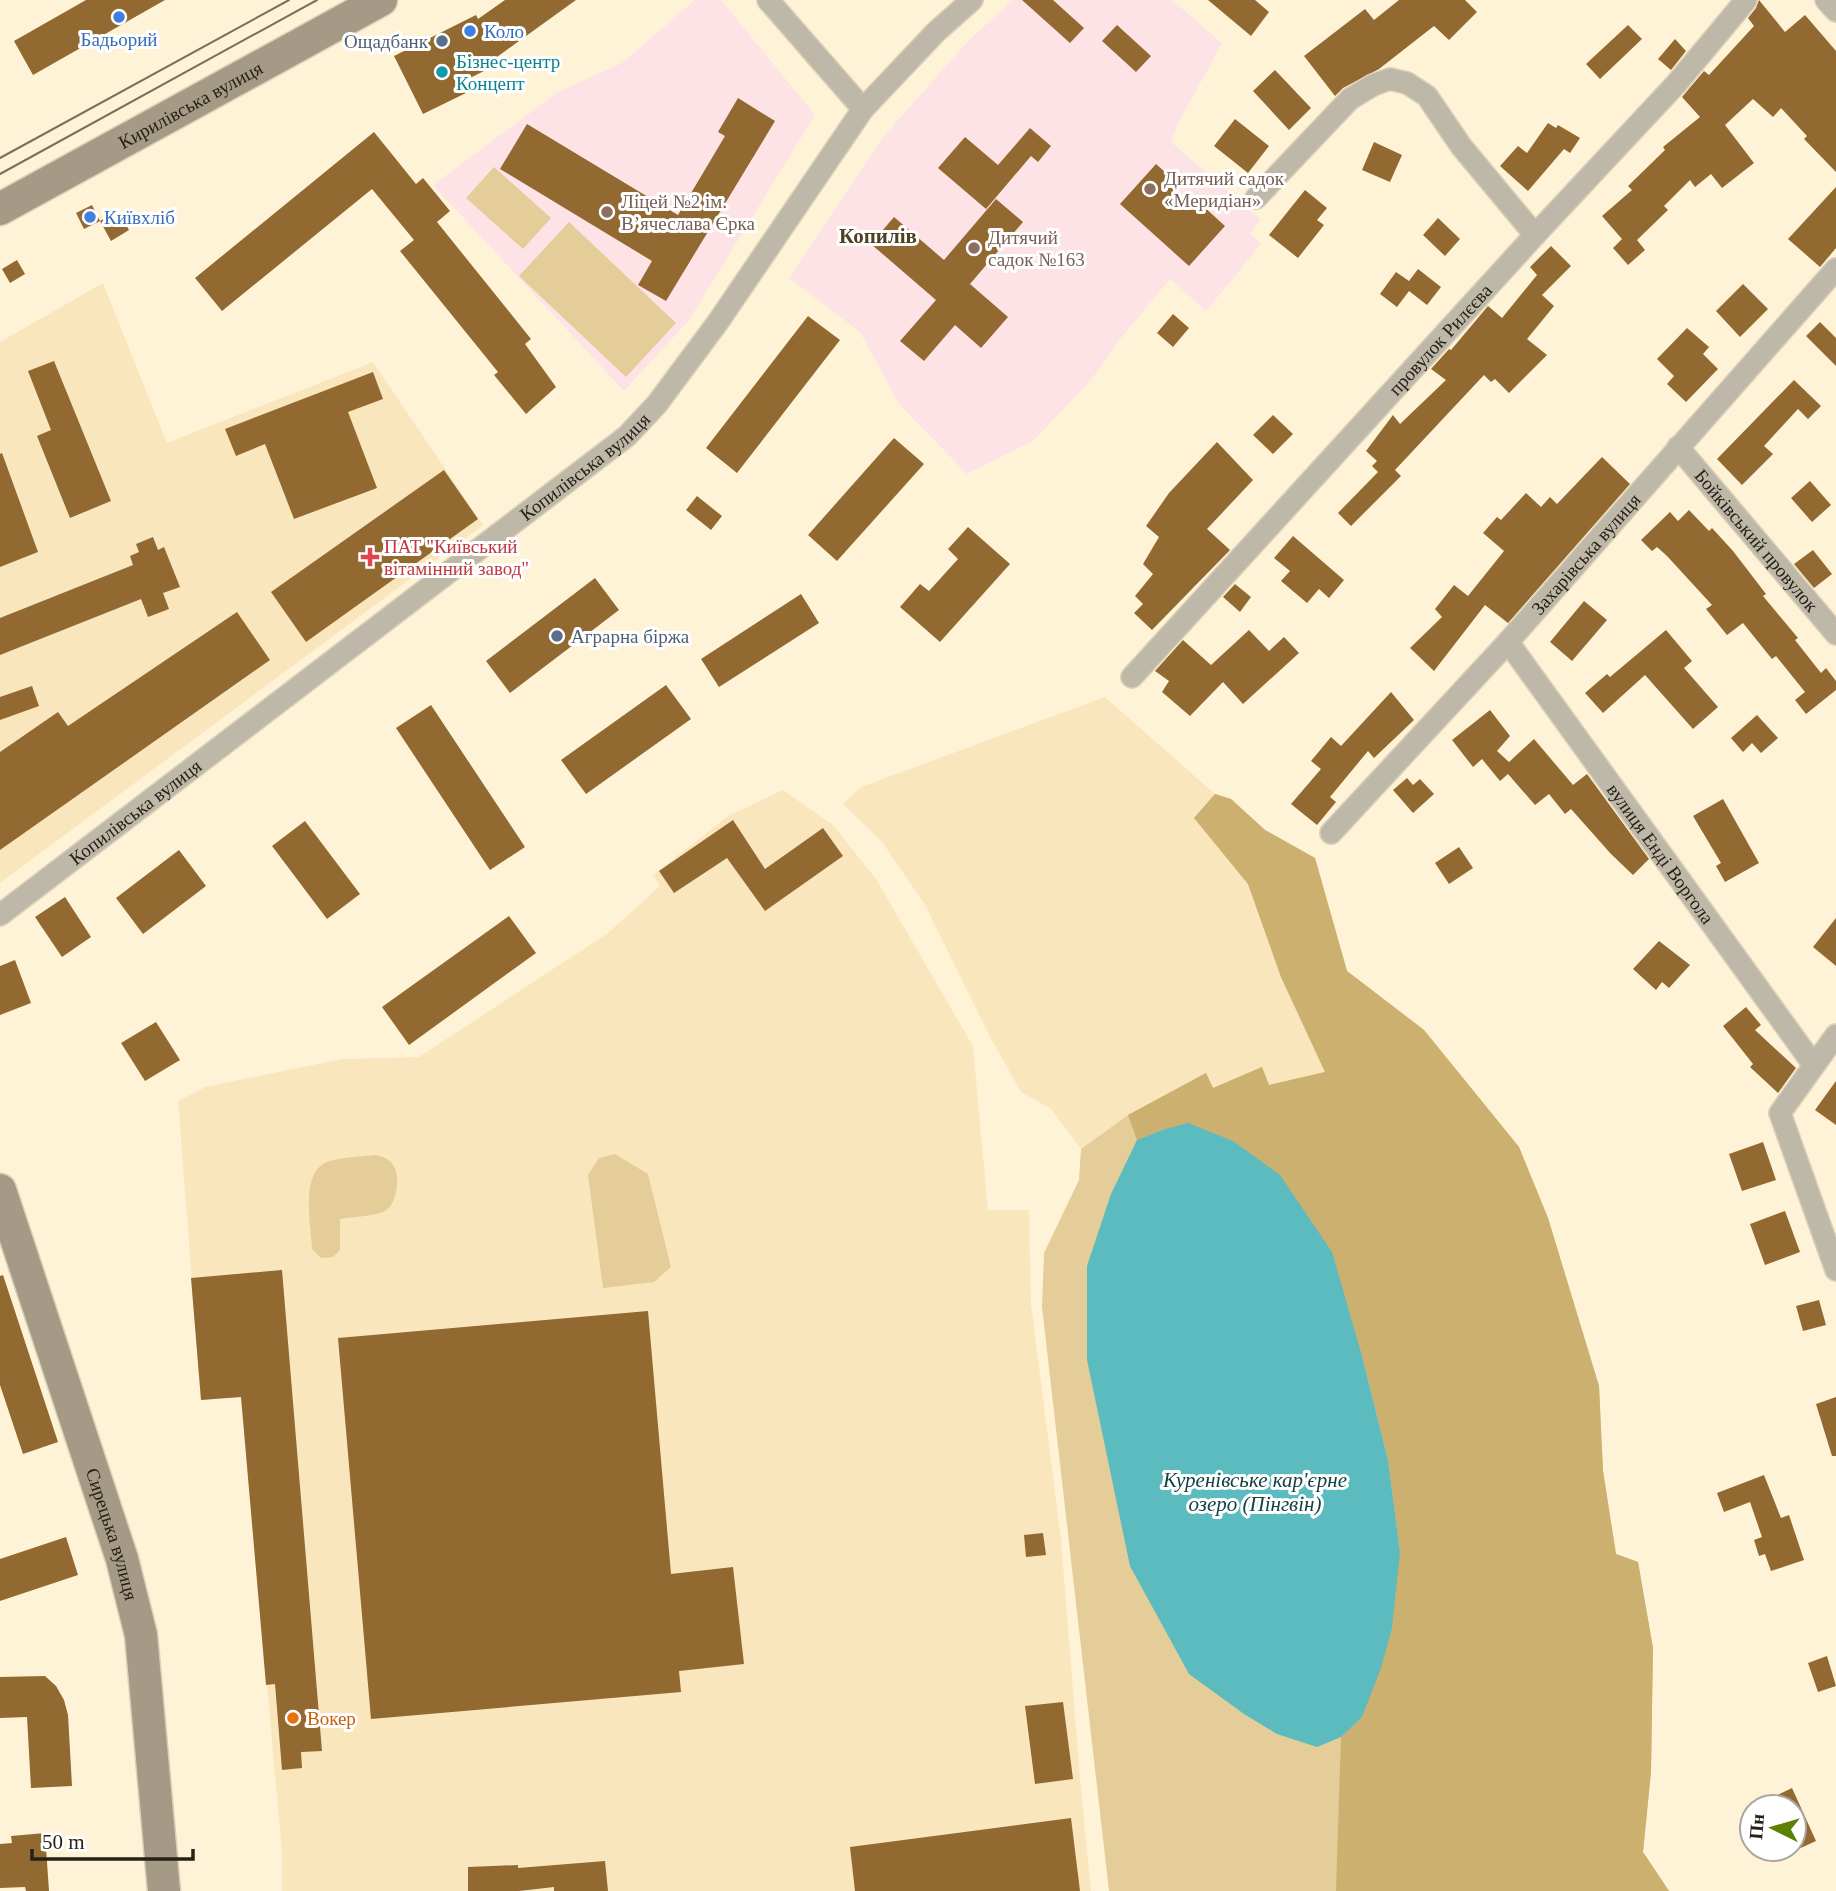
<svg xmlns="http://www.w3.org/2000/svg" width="1836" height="1891" font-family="Georgia,serif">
<rect width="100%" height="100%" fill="#fff3d7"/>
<path fill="#f9e6bd" d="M103,283L167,443L373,362L483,525L0,883V342Z
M1105,697L1215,794L1194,818L1248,884L1281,977L1326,1072L1269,1085L1262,1067L1213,1088L1206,1073L1128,1115L1081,1149L1051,1109L1021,1092L990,1037L925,905L882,842L843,804L861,787Z
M783,790L833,825L876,879L973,1046L988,1210H1029L1031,1304L1061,1539L1080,1778L1091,1891H282V1852L241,1397L201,1400L178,1101L205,1087L342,1059L419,1057L608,933L660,886L653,875L728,816Z"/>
<path fill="#fde2e6" d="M695,0H721L815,115L689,320L624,391L433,185L558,92L622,63Z
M1013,0H1172L1222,43L1179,122L1171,142L1261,220L1250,234L1261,244L1206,311L1170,279L1121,338L1091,380L1033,441L967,474L899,404L860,332L789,278L884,136L968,41Z"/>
<path fill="#e4cd98" d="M494,167L551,218L523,249L466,198Z
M569,222L676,323L626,377L519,276Z
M1215,794L1231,799L1265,830L1315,858L1347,971L1424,1030L1519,1147L1548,1218L1599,1386L1603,1471L1616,1554L1638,1562L1653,1648L1651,1772L1643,1852L1669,1891H1109L1042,1307L1044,1253L1079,1180L1081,1149L1128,1115L1206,1073L1213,1088L1262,1067L1269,1085L1325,1072L1281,977L1248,884L1194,818Z
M615,1154L648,1174L671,1267L654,1282L603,1288L588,1175L599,1158Z
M374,1155C381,1156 389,1158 393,1165C401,1176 397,1204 385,1211C375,1216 352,1217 340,1219V1250L333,1257L321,1258L312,1249C311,1224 299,1169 330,1161C344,1157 360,1157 374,1155Z"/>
<path fill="#ccb06f" d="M1215,794L1231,799L1265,830L1315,858L1347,971L1424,1030L1519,1147L1548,1218L1599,1386L1603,1471L1616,1554L1638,1562L1653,1648L1651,1772L1643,1852L1669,1891H1336L1341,1737L1362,1717L1400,1552L1388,1460L1362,1356L1162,1130L1137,1140L1128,1115L1206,1073L1213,1088L1262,1067L1269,1085L1325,1072L1281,977L1248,884L1194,818Z"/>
<path fill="#5cbbbe" d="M1188,1123L1233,1141L1280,1175L1332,1252L1362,1356L1388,1460L1400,1552L1392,1628L1381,1668L1362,1717L1341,1737L1317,1747L1277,1734L1244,1714L1189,1674L1130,1566L1087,1360V1266L1111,1194L1137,1140L1162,1130Z"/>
<path fill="#926930" d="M86,0H165L33,75L14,41Z
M505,0H576L497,57L500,63L462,82L468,92L423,114L394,56L476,15L478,19Z
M1022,0H1053L1084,28L1070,43Z
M1208,0H1255L1269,12L1251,36Z
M1399,0H1465L1477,12L1449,40L1434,26L1379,69L1343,88L1335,96L1304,56L1365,9L1374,20Z
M1759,0L1785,32L1805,15L1836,51V172L1804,139L1807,136L1781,108L1773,117L1753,99L1725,125L1754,163L1722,188L1711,174L1695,187L1690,180L1664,206L1668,210L1637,240L1645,250L1628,265L1613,248L1622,239L1602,216L1632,190L1628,186L1665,150L1663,147L1700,117L1682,97L1704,71L1709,75L1754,26L1748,18L1756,8Z
M1117,25L1151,56L1136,72L1102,41Z
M1628,25L1642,39L1600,79L1586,64Z
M1675,39L1686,51L1671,70L1658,59Z
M1275,70L1311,108L1289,130L1253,91Z
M738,98L775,121L666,301L638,285L652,261L500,169L527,124L678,215L725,136L718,132Z
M1235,119L1269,146L1248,173L1214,146Z
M1548,123L1556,128L1558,125L1580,138L1570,153L1564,149L1528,191L1500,166L1518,146L1527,153Z
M1030,128L1051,146L1038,162L1031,156L986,209L938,168L965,137L998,165Z
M374,132L416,184L423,178L450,211L437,222L531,339L525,344L556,387L526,414L494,375L498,372L400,251L414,240L372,189L222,311L195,278Z
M1374,142L1402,155L1390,182L1362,170Z
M1156,164L1175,181L1171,187L1197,211L1202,205L1225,226L1189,266L1120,204Z
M1836,187V248L1820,267L1788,239Z
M1305,190L1327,208L1317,220L1324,225L1298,258L1269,235Z
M996,199L1023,222L970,284L1008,317L981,348L955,325L924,361L900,341L936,300L871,244L894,217L944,260Z
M92,205L100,221L84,229L76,213Z
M118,211L129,230L111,241L100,221Z
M1438,218L1460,239L1445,256L1423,235Z
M1551,246L1571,266L1542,295L1554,306L1527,339L1547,355L1509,393L1495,379L1491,382L1484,375L1395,470L1401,476L1351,526L1338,513L1378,472L1372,466L1377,461L1366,451L1393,415L1400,424L1446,380L1431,369L1449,349L1451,350L1488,306L1502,318L1537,275L1530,267Z
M17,260L25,274L10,283L2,269Z
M1418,269L1441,287L1427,305L1409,291L1397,307L1380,294L1396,272L1409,281Z
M1743,284L1768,309L1740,337L1716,311Z
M1173,314L1189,328L1173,347L1157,333Z
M808,316L840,340L737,473L706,448Z
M1820,322L1836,338V366L1806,336Z
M1687,328L1709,347L1703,354L1718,369L1686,402L1667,384L1674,376L1657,359Z
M54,361L111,501L70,518L37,436L51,430L28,371Z
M373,372L383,399L348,412L377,488L294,519L265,444L236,456L225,429Z
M1794,380L1821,406L1808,419L1798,409L1764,446L1773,454L1742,485L1717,459Z
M1273,415L1293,434L1273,454L1253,435Z
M894,438L924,464L837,561L808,535Z
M1217,442L1253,480L1207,529L1230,550L1152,630L1134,613L1143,604L1135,596L1153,574L1143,564L1159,537L1146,526L1169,493Z
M2,453L38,552L0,567V454Z
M1602,457L1630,484L1508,623L1485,605L1434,671L1410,648L1442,617L1435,609L1454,585L1468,596L1504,551L1483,533L1497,517L1501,520L1526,493L1541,507L1550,497L1557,504Z
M444,470L478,519L306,642L271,592Z
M1810,481L1831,505L1812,522L1791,498Z
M697,496L722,516L711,530L686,510Z
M1689,510L1709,531L1712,528L1733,551L1766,594L1763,596L1798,638L1795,640L1821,673L1826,668L1836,681V690L1806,714L1795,700L1805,692L1776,656L1772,659L1743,623L1727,635L1706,609L1712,605L1667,556L1657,547L1652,551L1641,540L1670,512L1678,521Z
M968,527L1010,564L940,642L900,607L920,584L929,591L958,559L948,549Z
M1293,536L1344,580L1329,598L1319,589L1307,603L1281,581L1290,571L1274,558Z
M153,537L158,550L164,547L180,587L163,593L169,609L148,617L141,599L0,655V618L133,565L130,556L139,552L136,544Z
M1813,550L1832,574L1814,588L1794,564Z
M595,578L619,610L510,693L486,661Z
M1235,584L1251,597L1240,612L1223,597Z
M801,594L819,623L719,687L701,659Z
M1584,601L1607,620L1572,661L1550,642Z
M237,612L270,660L0,850V752L58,712L68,726Z
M1249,630L1269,651L1284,637L1299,653L1243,704L1223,682L1190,716L1162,692L1169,681L1155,671L1183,640L1211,665Z
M1666,630L1692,661L1684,668L1718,707L1693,729L1645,675L1603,713L1585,693L1607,674L1610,677Z
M666,685L691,719L586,794L561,760Z
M32,686L39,706L0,720V697Z
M1391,692L1414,720L1374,758L1368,751L1330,797L1336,802L1317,825L1291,804L1321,769L1311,761L1331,737L1341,746Z
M431,705L525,847L490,870L396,728Z
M1490,710L1510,736L1497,751L1509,762L1534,739L1573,785L1587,774L1649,859L1633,875L1611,854L1571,809L1565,814L1549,794L1535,805L1508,774L1500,781L1482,759L1473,767L1452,740Z
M1757,715L1778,738L1761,753L1752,743L1743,752L1731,738Z
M1407,778L1413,785L1420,779L1434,794L1413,813L1393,790Z
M1723,799L1759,863L1725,882L1716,866L1721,863L1693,816Z
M733,820L765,869L823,828L843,856L765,911L727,858L674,893L659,871Z
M305,821L360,894L327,919L272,846Z
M1459,847L1473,868L1449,884L1435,863Z
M179,850L206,886L143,934L116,898Z
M65,897L91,937L62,957L35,917Z
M509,916L536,953L409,1045L382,1007Z
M1836,918V966L1813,947Z
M1659,941L1690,965L1669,988L1662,982L1656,990L1633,969Z
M15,960L31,1003L0,1015V966Z
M1746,1007L1761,1025L1755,1030L1796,1068L1778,1093L1750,1067L1753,1064L1723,1026Z
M156,1022L180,1060L145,1081L121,1043Z
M1836,1081V1125L1815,1110Z
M1763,1142L1776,1180L1742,1191L1729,1154Z
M1785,1211L1800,1252L1765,1265L1750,1224Z
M282,1270L322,1751L301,1752L302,1768L282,1770L275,1684L266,1685L241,1397L201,1400L191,1278Z
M3,1275L58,1442L23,1454L0,1385V1276Z
M1819,1300L1826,1325L1803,1331L1796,1306Z
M648,1311L671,1574L733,1567L744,1664L679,1671L681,1692L371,1719L338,1338Z
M1836,1397V1456H1832L1816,1404Z
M1764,1475L1781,1518L1789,1515L1804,1560L1771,1571L1765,1554L1759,1556L1754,1540L1762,1537L1750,1502L1724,1512L1717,1493Z
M1043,1533L1046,1555L1026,1557L1024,1535Z
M66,1537L78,1575L0,1601V1559Z
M1827,1656L1836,1686L1818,1692L1808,1663Z
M45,1676L56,1686L64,1700L68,1715L72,1786L31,1788L27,1717L0,1718V1677Z
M1063,1702L1073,1779L1035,1784L1025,1706Z
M1792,1788L1816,1841L1794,1851V1807H1752Z
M1071,1818L1080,1891H855L850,1847Z
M45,1833L49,1891H26L25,1887L0,1888V1844L12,1843L11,1836Z
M605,1861L608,1891H554V1887L519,1891H468V1867L518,1865V1868Z"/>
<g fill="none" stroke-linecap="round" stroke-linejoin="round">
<g stroke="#dcd1b8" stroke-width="24">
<g id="street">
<path d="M768,0L863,109"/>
<path d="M1826,0L1836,11"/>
<path d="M1256,198L1350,99L1373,85L1390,79L1407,83L1427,96L1461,146L1535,235"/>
<path id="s1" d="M1678,447L1836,634"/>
<path id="s2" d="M1508,642L1813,1064"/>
<path id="s3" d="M1132,677L1535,235L1677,83L1746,0"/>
<path id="s4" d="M1331,833L1508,642L1836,269"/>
<path id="s5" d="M0,915L627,436L657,404L718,322L863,109L936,32L972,0"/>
<path d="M1836,1035L1780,1113L1836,1270"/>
</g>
</g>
<g stroke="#dcd1b8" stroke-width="35">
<g id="secondary">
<path id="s6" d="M0,209L381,0"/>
<path id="s7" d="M0,1190L122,1559L141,1635L164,1891"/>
</g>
</g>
<use href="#street" stroke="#beb8a9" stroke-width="21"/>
<use href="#secondary" stroke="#a49a85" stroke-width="32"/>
<path stroke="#786f5d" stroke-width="2" d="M0,158L289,0
M0,174L317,0"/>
</g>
<g fill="#3f7fe0" stroke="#fff" stroke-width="2.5">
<circle cx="119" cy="17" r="7"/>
<circle cx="470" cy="31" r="7"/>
<circle cx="90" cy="217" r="7"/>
</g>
<g fill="#5c6f8a" stroke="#fff" stroke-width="2.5">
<circle cx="442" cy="41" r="7"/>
<circle cx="557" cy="636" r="7"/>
</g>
<circle fill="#0f9aa8" stroke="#fff" stroke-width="2.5" cx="442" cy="72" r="7"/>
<g fill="#8d6e63" stroke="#fff" stroke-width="2.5">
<circle cx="1150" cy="189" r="7"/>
<circle cx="607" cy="212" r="7"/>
<circle cx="974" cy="248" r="7"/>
</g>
<path fill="#e0444e" stroke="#fff" stroke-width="2.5" d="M366.5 546.5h7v7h7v7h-7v7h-7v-7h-7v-7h7z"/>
<circle fill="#e8710a" stroke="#fff" stroke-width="2.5" cx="293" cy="1718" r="7"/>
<g text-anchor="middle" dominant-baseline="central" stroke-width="6" stroke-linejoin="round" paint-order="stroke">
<g font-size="19" fill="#366cbe" stroke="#fff" text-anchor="start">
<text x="484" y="31">Коло</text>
<text x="119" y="39" text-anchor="middle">Бадьорий</text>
<text x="104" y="217">Київхліб</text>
</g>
<g font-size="19" fill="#4e5e75" stroke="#fff" text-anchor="end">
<text x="428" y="41">Ощадбанк</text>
<text x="571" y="636" text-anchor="start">Аграрна біржа</text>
</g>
<g font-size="19" fill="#0d838f" stroke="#fff" text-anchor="start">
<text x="456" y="61">Бізнес-центр<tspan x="456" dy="22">Концепт</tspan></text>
</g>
<g font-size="19" fill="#272115" stroke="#fff">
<text stroke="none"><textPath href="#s6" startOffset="217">Кирилівська вулиця</textPath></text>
<text stroke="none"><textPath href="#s3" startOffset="457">провулок Рилєєва</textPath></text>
<text stroke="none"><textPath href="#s5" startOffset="737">Копилівська вулиця</textPath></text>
<text stroke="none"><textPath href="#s1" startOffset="122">Бойківський провулок</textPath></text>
<text stroke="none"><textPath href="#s4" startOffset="378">Захарівська вулиця</textPath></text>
<text stroke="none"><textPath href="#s5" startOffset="170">Копилівська вулиця</textPath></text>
<text stroke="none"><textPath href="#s2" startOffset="261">вулиця Енді Воргола</textPath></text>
<text stroke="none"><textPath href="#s7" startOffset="362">Сирецька вулиця</textPath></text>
</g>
<g font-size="19" fill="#785e54" stroke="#fff" text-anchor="start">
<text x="1164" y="178">Дитячий садок<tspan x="1164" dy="22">«Меридіан»</tspan></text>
<text x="621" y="201">Ліцей №2 ім.<tspan x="621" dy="22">В’ячеслава Єрка</tspan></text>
<text x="988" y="237">Дитячий<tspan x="988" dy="22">садок №163</tspan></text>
</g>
<g font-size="19" fill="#be3a42" stroke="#fff" text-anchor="start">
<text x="384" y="546">ПАТ "Київський<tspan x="384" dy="22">вітамінний завод"</tspan></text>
</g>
<g font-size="19" fill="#c56008" stroke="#fff" text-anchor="start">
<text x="307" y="1718">Вокер</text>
</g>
<g font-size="21" font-weight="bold" fill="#4d4023" stroke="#fff">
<text x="878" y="236">Копилів</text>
</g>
<g font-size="21" font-style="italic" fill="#144142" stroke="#fff">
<text x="1255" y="1480">Куренівське кар'єрне<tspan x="1255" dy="24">озеро (Пінгвін)</tspan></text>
</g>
</g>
<g transform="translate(1773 1828) rotate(275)"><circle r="33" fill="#ffffff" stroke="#a9a6a1" stroke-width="2"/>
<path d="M0-5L12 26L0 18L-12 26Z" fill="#5b8204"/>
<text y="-10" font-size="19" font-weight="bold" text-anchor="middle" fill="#272115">Пн</text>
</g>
<path d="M32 1849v10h161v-10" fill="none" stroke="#272115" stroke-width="3.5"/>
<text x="42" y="1849" font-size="21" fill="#272115" stroke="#ffffff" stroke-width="5" paint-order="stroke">50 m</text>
</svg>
